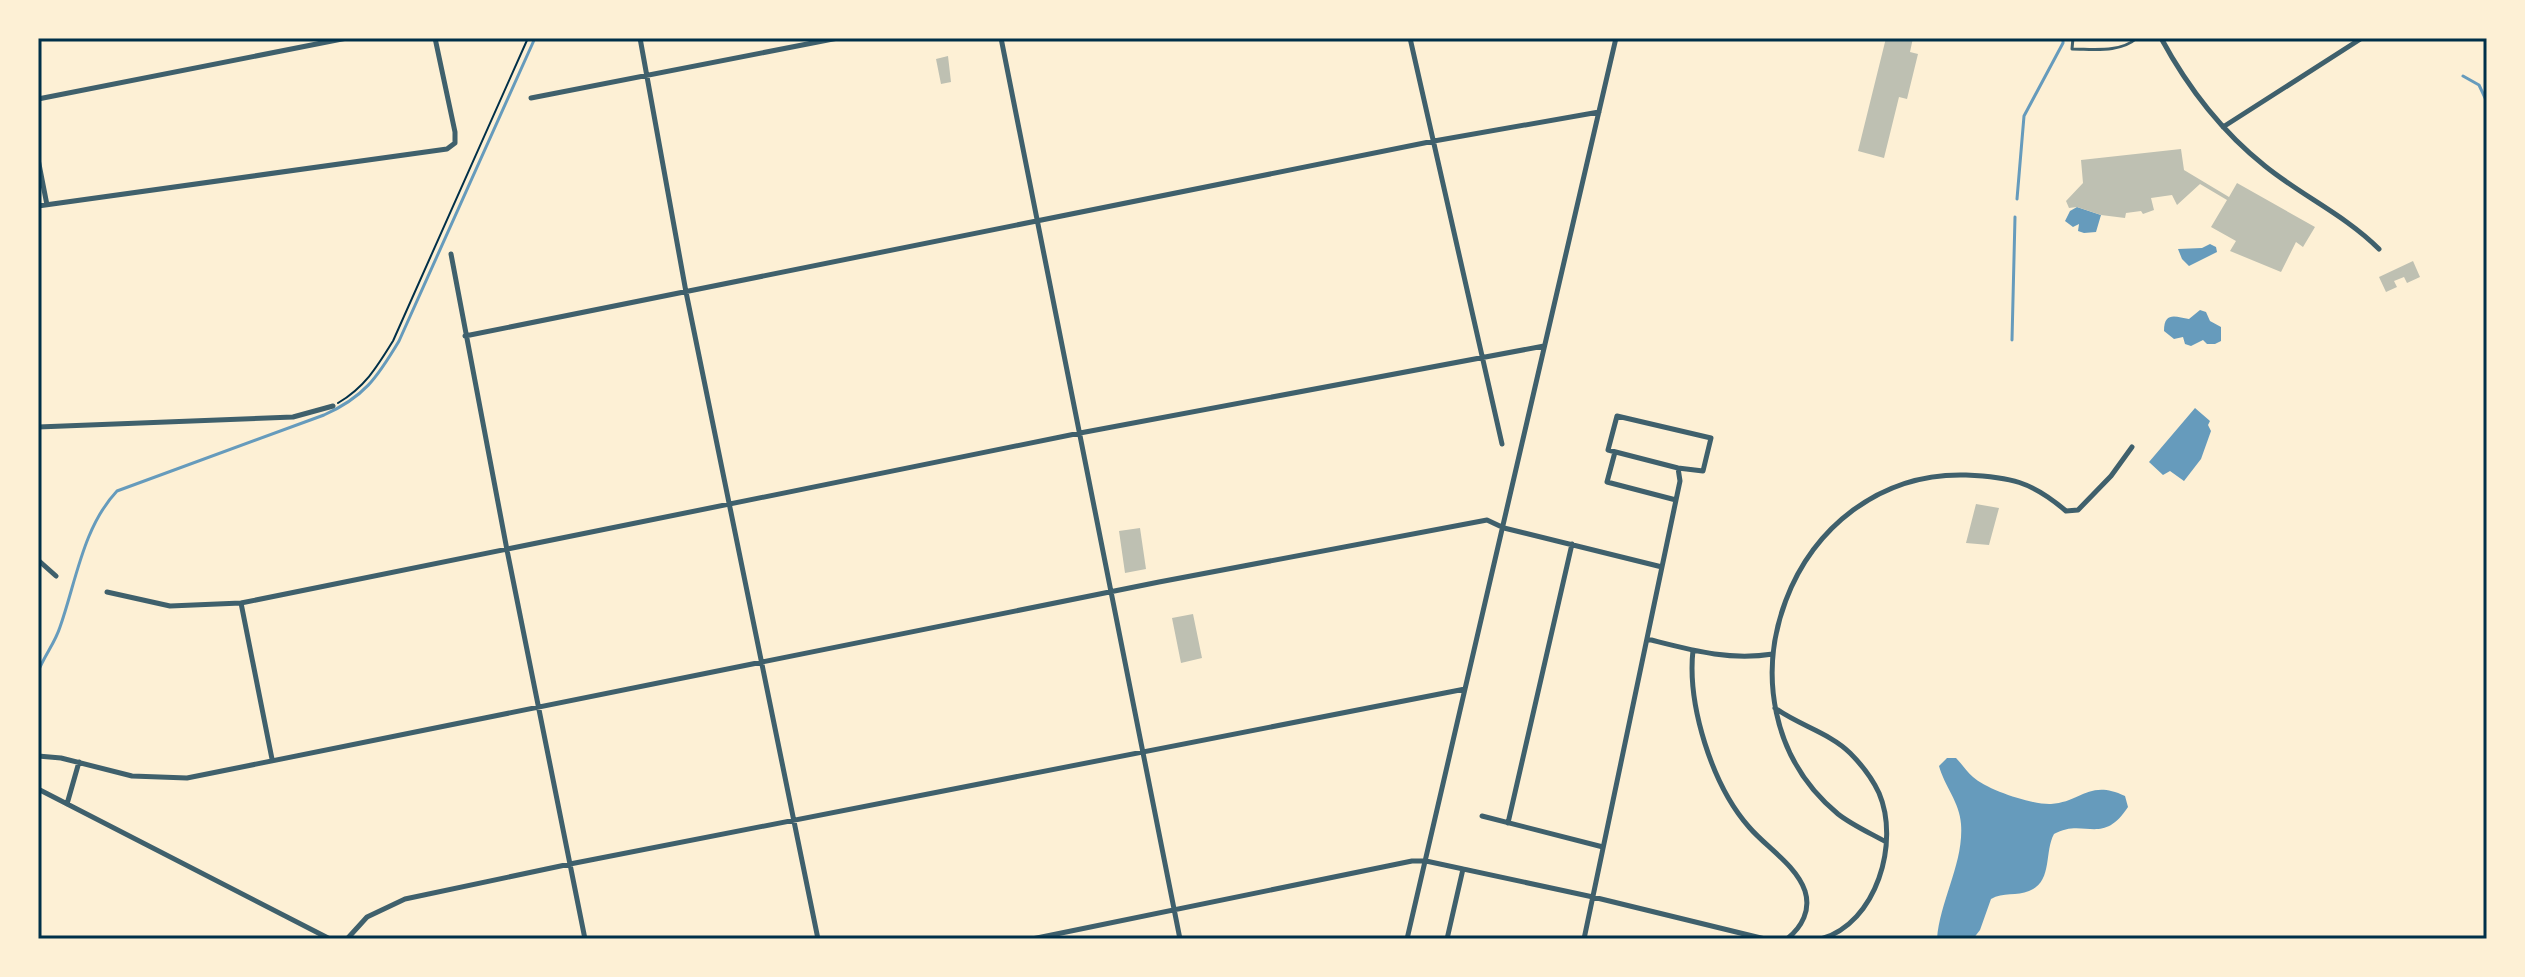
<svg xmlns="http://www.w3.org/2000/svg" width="2525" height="977" font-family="Quicksand,sans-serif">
<rect width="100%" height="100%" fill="#fdf0d5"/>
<path fill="#669bbc" d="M2077,207L2101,215L2096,232L2084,233L2078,231L2079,224L2073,227L2065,221L2070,211Z
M2210,244L2216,247L2217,252L2189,266L2182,259L2178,249L2202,248Z
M2200,310L2206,312L2210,321L2221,327V341L2215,344H2207L2203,340L2191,346L2185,344L2183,337L2174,339L2164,331C2164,311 2176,317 2189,319Z
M2195,408L2210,421L2208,425L2211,431L2201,459L2184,481L2170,471L2163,475L2149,462Z
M1947,758H1956C1962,764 1967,772 1973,777C1987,790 2033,805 2051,804C2082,802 2089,779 2125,796L2128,807C2102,847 2084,817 2054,834C2044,852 2053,882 2029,891C2017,896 2003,892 1991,899L1980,930L1973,939H1937C1940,900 1964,863 1961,824C1960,803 1944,785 1939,766Z"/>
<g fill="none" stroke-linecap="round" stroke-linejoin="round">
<path stroke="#669bbc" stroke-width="3" d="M2463,76L2479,85L2487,102
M2017,199L2024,116L2063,43V38
M2012,340L2015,217
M38,672C44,656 55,643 60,627C76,582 83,527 117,491L324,415C364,397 377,378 399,341L535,38"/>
</g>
<path fill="#bec0b2" d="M1886,38H1913L1910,52L1918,54L1907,99L1899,97L1884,158L1858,151Z
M948,56L951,82L941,84L936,59Z
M2181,149L2184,170L2229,197L2237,183L2315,227L2303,247L2296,242L2281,272L2230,251L2236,241L2211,227L2227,200L2200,184L2177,205L2172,195L2151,198L2154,210L2143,214L2141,211L2126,213L2125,218L2101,215L2077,207L2069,208L2066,201L2083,183L2081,160Z
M2413,261L2420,277L2407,283L2404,277L2394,281L2397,287L2386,292L2379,277Z
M1976,504L1999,508L1989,545L1966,543Z
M1140,528L1146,569L1125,573L1119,531Z
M1193,614L1202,658L1181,663L1172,618Z"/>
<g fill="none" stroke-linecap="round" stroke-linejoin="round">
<path stroke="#003049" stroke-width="2" d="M338,403C365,387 377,367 393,341L528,38"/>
<path stroke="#3f606c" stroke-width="3" d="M2073,38L2072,49C2094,49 2120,53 2137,38"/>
<path stroke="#3f606c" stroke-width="5" d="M640,38L686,292L818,939
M1001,38L1180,939
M1410,38L1502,444
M2161,38C2188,88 2221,131 2265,166C2302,196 2345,215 2379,249
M531,98L838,38
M38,99L347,38
M2223,127L2362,38
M38,159L47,205
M38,206L447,149L455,143V132L435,38
M451,254L507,550L585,939
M465,336L1434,141L1599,112
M1617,416L1711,438L1703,471L1678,468L1608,450Z
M38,427L293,417L333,406
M1615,452L1607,482L1676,500
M38,560L56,576
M107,592L170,606L241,603L1080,433L1544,346
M241,603L272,759
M1647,639C1691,650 1728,661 1773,654
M1693,650C1687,705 1712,785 1749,827C1766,847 1796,865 1805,891C1811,910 1802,927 1787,939
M1775,708C1798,725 1830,733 1850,753C1861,764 1872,778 1879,793C1900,842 1877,923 1821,939
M38,756L61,758L132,776L187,778L1159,582L1487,520L1504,528L1662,567
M38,789L330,939
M67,804L79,762
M1482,816L1603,847
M1508,823L1572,544
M1886,842C1870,833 1852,825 1838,814C1703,702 1791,470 1966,475C2010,477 2031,481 2066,511L2078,510L2111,476L2132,447
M347,939L367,917L405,899L570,864L1465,689
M1032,939L1412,861H1426L1593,897L1765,939
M1407,939L1616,38
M1447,939L1463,869
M1584,939L1680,481L1678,468"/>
</g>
<rect width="2525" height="977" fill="none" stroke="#fdf0d5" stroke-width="80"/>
<rect x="40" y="40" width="2445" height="897" fill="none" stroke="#003049" stroke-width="3"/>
</svg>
